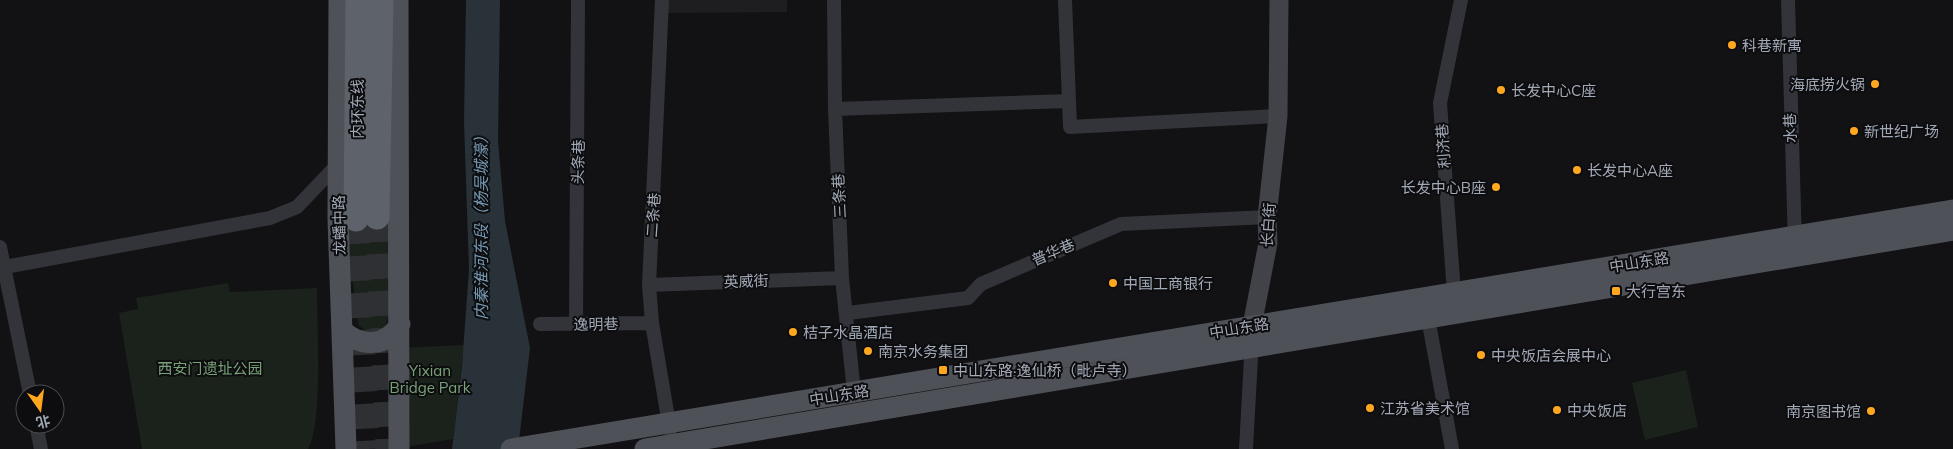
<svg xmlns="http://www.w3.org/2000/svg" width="1953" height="449" font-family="Mulish,'Noto Sans SC',sans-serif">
<rect width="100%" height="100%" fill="#121214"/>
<path fill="#1e1e21" d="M662,0H787V12L662,13Z"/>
<path fill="#1a221b" d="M394,233L389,315L385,327C374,332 369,333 359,326L357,317L347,234Z
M228,283L230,292L317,288C317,321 323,426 308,449H142L119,313L138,309L136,298Z
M464,345L453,439L399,448L400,348Z
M1686,370L1698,427L1645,440L1632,383Z"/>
<path fill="#283238" d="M466,0H500L498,141L505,221L530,348L518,449H452L462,366L469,269L464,122Z"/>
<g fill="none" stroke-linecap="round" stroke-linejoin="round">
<path stroke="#2f3034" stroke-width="25" stroke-dasharray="25 12" stroke-linecap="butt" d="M377,217L388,449
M356,219L368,449"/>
<path stroke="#333439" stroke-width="14" d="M662,0L649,285L652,323L670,430
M834,0L835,109L842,278L854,392
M1788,0L1795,244
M1069,101L1070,127L1278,116
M835,109L1069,101L1065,0
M0,247L30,394
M5,267L270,218L297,207L338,164
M649,285L842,278
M1454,293L1440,103L1461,0
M848,313L968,298L981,284L1121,224L1267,217
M1428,318L1452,449
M540,324L652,323
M576,324L578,0
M36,424L41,449
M1246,449L1252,339"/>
<path stroke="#414349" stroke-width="19" d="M1252,326L1268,243L1267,217L1278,116L1279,0"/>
<path stroke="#4f5158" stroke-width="21" d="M339,0L338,219L346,449
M398,0L399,449
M342,330C361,348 387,347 400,324
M511,449L1953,210
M645,449L1953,230"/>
<path stroke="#5e626a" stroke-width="25" d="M377,217L381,0
M356,219L358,0"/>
</g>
<g fill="#ffa81f" stroke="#0d0d0f" stroke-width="2">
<circle cx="1732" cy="45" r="5"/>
<circle cx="1875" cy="84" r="5"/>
<circle cx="1501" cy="90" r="5"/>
<circle cx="1854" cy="131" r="5"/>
<circle cx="1577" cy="170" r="5"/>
<circle cx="1496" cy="187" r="5"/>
<circle cx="1113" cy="283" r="5"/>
<rect x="1611" y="286" width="10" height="10" rx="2.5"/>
<circle cx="793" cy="332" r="5"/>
<circle cx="868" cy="351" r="5"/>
<circle cx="1481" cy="355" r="5"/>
<rect x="938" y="365" width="10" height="10" rx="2.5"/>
<circle cx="1370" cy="408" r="5"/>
<circle cx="1557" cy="410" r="5"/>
<circle cx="1871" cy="411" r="5"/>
</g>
<g text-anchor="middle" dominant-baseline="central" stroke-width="4" stroke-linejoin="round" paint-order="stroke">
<g font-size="15" fill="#a2a9b6" stroke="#0d0d0f" text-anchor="start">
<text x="1742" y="45">科巷新寓</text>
<text x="1865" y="84" text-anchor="end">海底捞火锅</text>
<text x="1511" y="90">长发中心C座</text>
<text x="1864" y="131">新世纪广场</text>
<text x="1587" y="170">长发中心A座</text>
<text x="1486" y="187" text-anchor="end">长发中心B座</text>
<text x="1123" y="283">中国工商银行</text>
<text x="1626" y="291">大行宫东</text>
<text x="803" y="332">桔子水晶酒店</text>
<text x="878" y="351">南京水务集团</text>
<text x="1491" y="355">中央饭店会展中心</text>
<text x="953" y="370">中山东路·逸仙桥（毗卢寺）</text>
<text x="1380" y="408">江苏省美术馆</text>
<text x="1567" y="410">中央饭店</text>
<text x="1861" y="411" text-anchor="end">南京图书馆</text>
</g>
<g font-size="15" fill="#a2a9b6" stroke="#0d0d0f">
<text transform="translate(357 109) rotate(-90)">内环东线</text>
<text transform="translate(1790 128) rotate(-92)">水巷</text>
<text transform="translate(1443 146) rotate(-94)">利济巷</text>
<text transform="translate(578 162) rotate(-89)">头条巷</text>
<text transform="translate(839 196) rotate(-93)">三条巷</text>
<text transform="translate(653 215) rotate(-86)">二条巷</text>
<text transform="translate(339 225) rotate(-91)">龙蟠中路</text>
<text transform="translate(1268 225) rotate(-86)">长白街</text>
<text transform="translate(1053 252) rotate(-23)">普华巷</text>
<text transform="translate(1639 262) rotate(-9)">中山东路</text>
<text transform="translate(746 281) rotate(-2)">英威街</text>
<text transform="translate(596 324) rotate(-1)">逸明巷</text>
<text transform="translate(1239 328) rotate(-9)">中山东路</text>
<text transform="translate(839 395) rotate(-9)">中山东路</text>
</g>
<g font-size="15" fill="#78a278" stroke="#0d0d0f">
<text x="210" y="368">西安门遗址公园</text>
<text x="430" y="370">Yixian<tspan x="430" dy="17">Bridge Park</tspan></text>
</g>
<g font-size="16" font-style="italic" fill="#769ab4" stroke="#0d0d0f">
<text transform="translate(481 224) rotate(-90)">内秦淮河东段（杨吴城濠）</text>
</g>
</g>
<g transform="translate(40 409) rotate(166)"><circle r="24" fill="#0d0d0f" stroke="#494b52"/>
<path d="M0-4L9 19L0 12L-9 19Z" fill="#ffa81f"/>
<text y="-8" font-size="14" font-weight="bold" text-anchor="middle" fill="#a2a9b6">北</text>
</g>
</svg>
